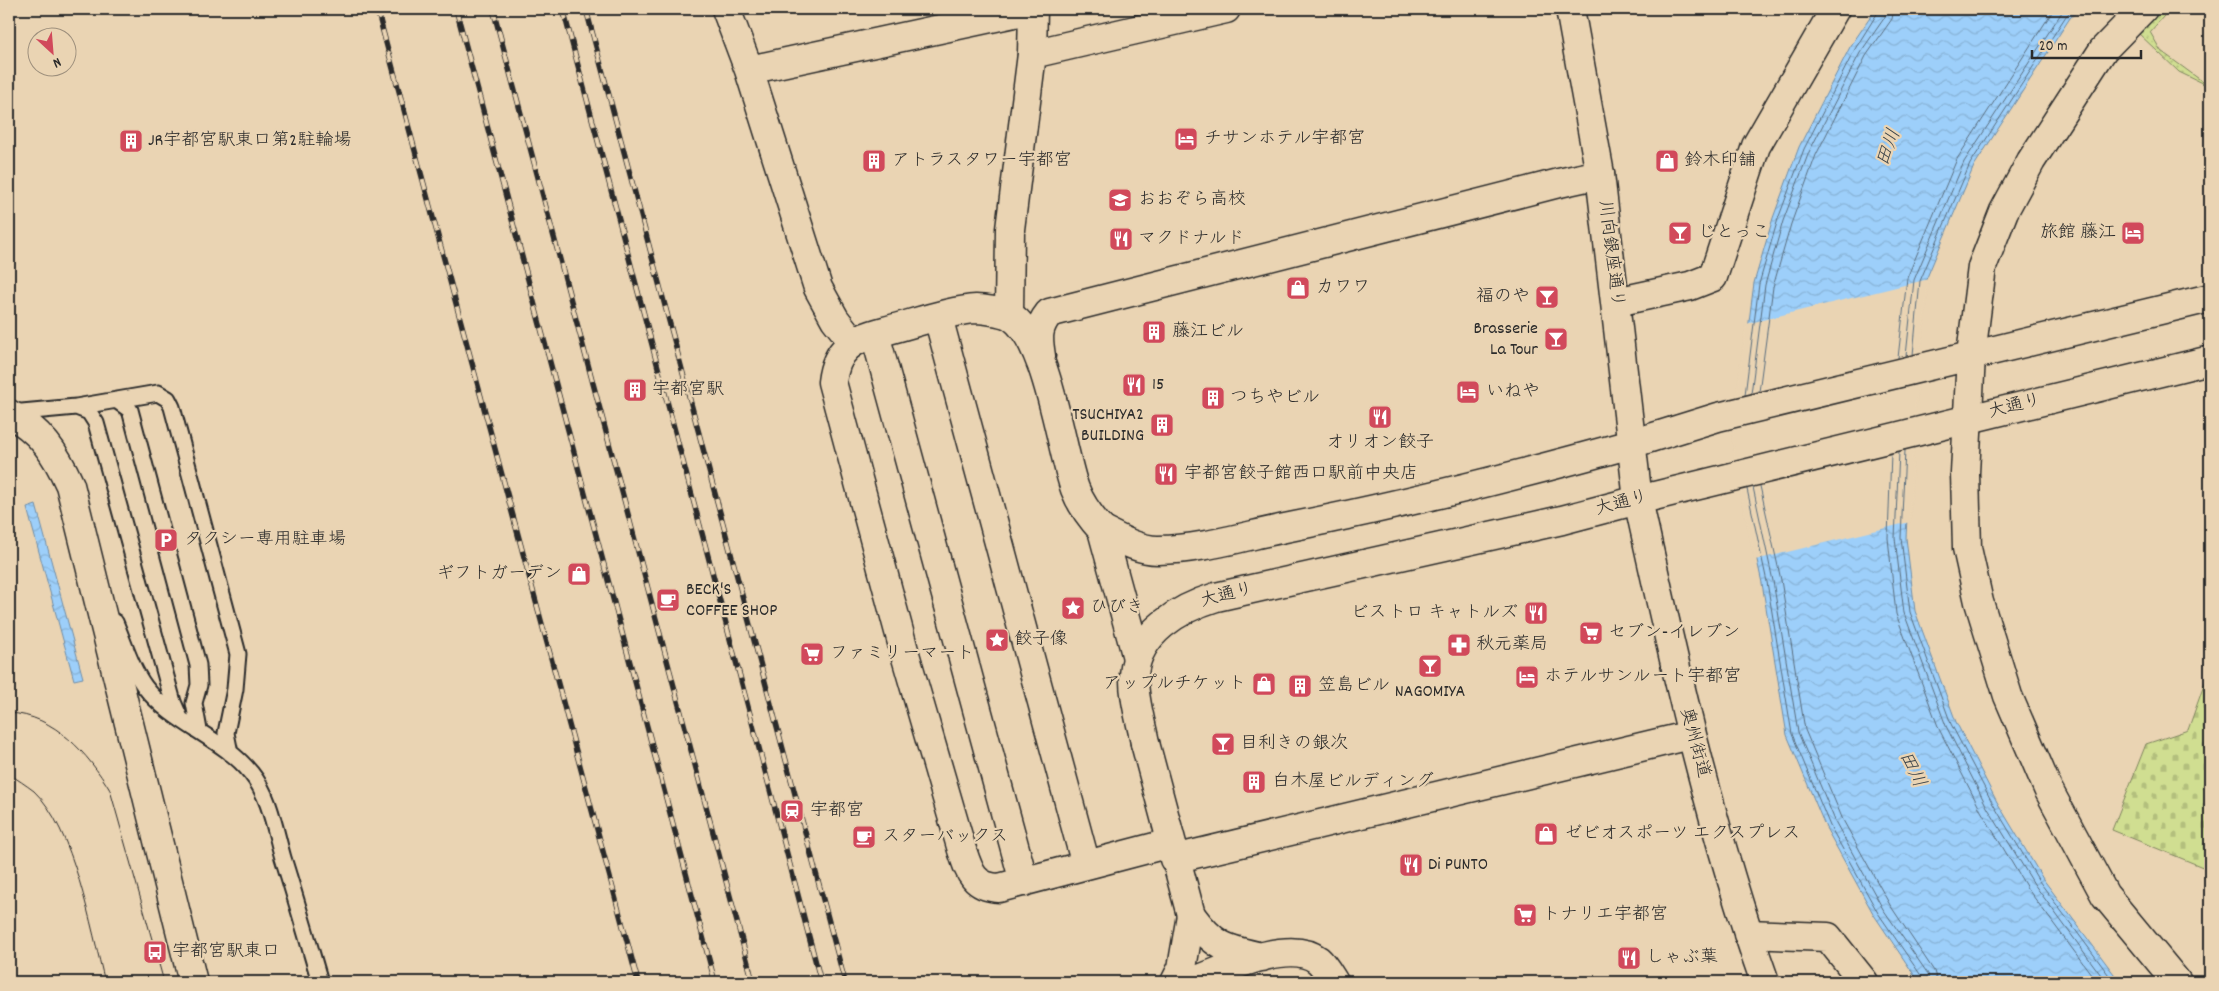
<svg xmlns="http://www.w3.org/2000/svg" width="2219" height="991" font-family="Dekko,'Klee One',sans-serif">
<defs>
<pattern id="grass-dots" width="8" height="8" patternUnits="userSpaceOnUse" patternTransform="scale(1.25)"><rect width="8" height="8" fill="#d0de91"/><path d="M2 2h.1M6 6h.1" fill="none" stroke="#b3bf7d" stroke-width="1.8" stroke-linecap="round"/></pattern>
<pattern id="cemetery-stones" width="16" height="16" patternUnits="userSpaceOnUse" patternTransform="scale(1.25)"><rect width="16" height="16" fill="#d0de91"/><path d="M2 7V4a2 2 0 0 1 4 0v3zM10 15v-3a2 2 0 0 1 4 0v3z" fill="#b3bf7d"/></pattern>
<pattern id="water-waves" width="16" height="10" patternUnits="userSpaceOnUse" patternTransform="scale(1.25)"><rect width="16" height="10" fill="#9dcffa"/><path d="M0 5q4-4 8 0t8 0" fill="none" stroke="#87b2d6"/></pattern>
</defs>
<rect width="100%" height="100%" fill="#ead4b3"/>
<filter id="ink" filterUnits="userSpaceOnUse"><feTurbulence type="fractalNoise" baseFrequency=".02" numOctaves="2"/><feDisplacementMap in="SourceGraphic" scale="10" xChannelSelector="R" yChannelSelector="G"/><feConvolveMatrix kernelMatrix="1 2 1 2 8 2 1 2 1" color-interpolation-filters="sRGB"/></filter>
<g filter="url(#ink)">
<path fill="url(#grass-dots)" stroke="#7e845e" d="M2156,9H2170L2150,32L2161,51L2210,87L2179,72L2136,31Z"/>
<path fill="url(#cemetery-stones)" stroke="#7e845e" d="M2210,668V870L2112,830L2146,744L2188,730Z"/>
<path fill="url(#water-waves)" stroke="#6f8da7" d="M1876,9H2080L2070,18L1974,166L1925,282L1912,410L1906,538L1915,611L1956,722L1997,802L2043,879L2120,982H1919L1874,915L1826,828L1787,735L1762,583L1737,468L1735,430L1754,283L1773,218L1799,147L1850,47Z
M36,505L83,678L74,680L27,508Z"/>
<path fill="#ead4b3" d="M1929,279L1915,411L1910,522L1755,560L1735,469L1732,431L1746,324Z"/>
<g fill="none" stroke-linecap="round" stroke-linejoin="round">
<path stroke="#596d7e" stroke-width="1" d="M1913,355L1920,281L1970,164L2066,16L2073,9
M1906,356L1914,280L1964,162L2064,9
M1898,358L1907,278L1957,159L2054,9
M1759,392L1773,287L1791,224L1816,155L1866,56L1892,19L1894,9
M1751,394L1765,285L1783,221L1809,152L1860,53L1885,17L1886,9
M1745,395L1759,284L1778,219L1804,149L1855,49L1880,9
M1905,450L1901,538L1910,612L1951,724L1993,804L2039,881L2114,982
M1899,452L1895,538L1904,613L1946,726L1987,807L2034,884L2106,982
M1891,453L1888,538L1896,614L1939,729L1981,811L2027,888L2097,982
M1760,486L1781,580L1805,730L1843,820L1890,905L1934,971L1937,982
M1753,487L1773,581L1798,732L1836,823L1883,909L1928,974L1929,982
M1747,489L1767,582L1792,734L1830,826L1878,913L1922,977L1923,982"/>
<g stroke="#2b2b2b" stroke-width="19">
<path id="service" d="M116,400L130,410L198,665L199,685L194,703L199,730
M76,407L158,393L168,399L172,407L238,654L235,689L226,733L230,753
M11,413L76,407L89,412L96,423L173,702L180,718
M115,622C124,643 131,668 145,687C173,724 222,737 251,773C270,796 275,830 283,858C296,899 308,941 320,982"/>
</g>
<g stroke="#2b2b2b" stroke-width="31">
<path id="minor" d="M726,9L749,70L818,288L835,319L853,342
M2143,9L2103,50L2031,161L2004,211L1982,267L1971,355L1965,473L1967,548L1979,602L2008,696L2048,789L2105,895L2177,982
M1032,54L1033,9
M749,70L1033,9
M1616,302L1690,286L1713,277L1756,146L1835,9
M938,317L1086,865
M875,334L1024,882
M1041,356C1038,338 1037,328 1049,313L1559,183L1600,174
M1137,658L1102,530C1091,518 1081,505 1075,489C1060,448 1048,337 1009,315C1002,312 984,309 976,309C951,310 909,325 884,331C853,339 836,348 832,382L905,654L962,850C969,871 973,887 999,888L1170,843
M1174,859L1691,735
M1191,915C1214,946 1224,949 1262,957
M1748,934L1828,937L1864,982
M1175,982L1182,968L1191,915
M1192,982C1222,971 1289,937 1318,960C1324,965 1330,976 1334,982"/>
</g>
<g stroke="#2b2b2b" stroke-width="31">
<path id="tertiary" d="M1009,315L1010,229L1032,54L1226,9
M9,414C40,429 56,454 70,485L193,982
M1145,743L1191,915"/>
</g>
<g stroke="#2b2b2b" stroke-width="31">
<path id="secondary" d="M1102,530C1120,539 1138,550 1158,550C1199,550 1245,536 1285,528C1401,505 1516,476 1631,444
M1145,743C1141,722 1133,697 1134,675C1137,633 1180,608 1216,597L1562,520L1638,500C1674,662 1709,825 1765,982"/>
</g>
<g stroke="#2b2b2b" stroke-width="31">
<path id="primary" d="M1570,9L1600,174L1638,500L2210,360
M1631,444L1718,417L2210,298"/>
</g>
<use href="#service" stroke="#ead4b3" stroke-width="15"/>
<use href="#minor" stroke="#ead4b3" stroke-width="28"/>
<use href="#tertiary" stroke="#ead4b3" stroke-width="28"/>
<use href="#secondary" stroke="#ead4b3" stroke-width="28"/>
<use href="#primary" stroke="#ead4b3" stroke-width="28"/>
<path stroke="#2b2b2b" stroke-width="1" d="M9,713C55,715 88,754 110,790L164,982
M9,774C17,779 26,785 34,791C74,828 91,929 105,982"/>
<g stroke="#2b2b2b" stroke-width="5.5">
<path id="rail" d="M377,9L638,982
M456,9L715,982
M493,9L753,982
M563,9L821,982
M586,9L845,982"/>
</g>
<use href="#rail" stroke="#ead4b3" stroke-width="4" stroke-dasharray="11" stroke-linecap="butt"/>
</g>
</g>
<defs>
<g id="hotel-square" transform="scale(1.25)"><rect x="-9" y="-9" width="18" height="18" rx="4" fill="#d1495b" stroke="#ead4b3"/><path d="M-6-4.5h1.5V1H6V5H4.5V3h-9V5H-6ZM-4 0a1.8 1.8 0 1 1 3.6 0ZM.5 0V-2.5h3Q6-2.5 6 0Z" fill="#fff"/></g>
<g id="building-square" transform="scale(1.25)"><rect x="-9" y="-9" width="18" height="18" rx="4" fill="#d1495b" stroke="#ead4b3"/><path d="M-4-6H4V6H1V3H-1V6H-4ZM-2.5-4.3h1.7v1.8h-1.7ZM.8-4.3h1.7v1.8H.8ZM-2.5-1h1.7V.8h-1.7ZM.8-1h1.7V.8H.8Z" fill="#fff"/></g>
<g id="shop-square" transform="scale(1.25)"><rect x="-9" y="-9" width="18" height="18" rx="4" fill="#d1495b" stroke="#ead4b3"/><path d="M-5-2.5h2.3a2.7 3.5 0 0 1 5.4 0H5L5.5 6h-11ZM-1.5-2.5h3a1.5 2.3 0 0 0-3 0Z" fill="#fff"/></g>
<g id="school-square" transform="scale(1.25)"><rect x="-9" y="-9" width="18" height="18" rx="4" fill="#d1495b" stroke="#ead4b3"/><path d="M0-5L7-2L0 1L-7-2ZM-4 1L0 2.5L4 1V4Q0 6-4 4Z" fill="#fff"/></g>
<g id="bar-square" transform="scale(1.25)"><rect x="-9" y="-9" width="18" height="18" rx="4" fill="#d1495b" stroke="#ead4b3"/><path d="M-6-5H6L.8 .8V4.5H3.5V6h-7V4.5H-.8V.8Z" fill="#fff"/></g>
<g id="restaurant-square" transform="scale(1.25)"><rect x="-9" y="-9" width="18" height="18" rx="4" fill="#d1495b" stroke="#ead4b3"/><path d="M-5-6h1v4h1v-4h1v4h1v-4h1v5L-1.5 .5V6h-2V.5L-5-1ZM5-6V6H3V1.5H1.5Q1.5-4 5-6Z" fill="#fff"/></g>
<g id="parking-square" transform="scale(1.25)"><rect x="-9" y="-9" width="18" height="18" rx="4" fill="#d1495b" stroke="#ead4b3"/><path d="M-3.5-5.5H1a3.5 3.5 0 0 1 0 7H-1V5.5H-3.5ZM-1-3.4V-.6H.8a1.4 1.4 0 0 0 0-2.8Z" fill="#fff"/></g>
<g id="cafe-square" transform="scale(1.25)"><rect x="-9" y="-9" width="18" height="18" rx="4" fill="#d1495b" stroke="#ead4b3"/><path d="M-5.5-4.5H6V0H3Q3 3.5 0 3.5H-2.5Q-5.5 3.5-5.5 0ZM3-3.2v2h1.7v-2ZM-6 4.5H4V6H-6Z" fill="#fff"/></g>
<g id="sight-square" transform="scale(1.25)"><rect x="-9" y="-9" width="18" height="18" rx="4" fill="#d1495b" stroke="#ead4b3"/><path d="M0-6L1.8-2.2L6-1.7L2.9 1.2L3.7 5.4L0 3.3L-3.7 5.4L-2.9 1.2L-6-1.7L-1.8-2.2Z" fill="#fff"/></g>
<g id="supermarket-square" transform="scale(1.25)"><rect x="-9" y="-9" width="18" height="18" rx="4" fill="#d1495b" stroke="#ead4b3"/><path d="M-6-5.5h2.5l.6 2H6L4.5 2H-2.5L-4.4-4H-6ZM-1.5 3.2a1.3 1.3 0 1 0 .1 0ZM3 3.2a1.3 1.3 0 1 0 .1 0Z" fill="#fff"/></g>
<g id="pharmacy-square" transform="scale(1.25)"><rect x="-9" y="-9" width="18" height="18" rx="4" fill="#d1495b" stroke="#ead4b3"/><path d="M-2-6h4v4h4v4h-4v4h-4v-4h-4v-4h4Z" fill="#fff"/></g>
<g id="station-square" transform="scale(1.25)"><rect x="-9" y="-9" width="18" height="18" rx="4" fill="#d1495b" stroke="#ead4b3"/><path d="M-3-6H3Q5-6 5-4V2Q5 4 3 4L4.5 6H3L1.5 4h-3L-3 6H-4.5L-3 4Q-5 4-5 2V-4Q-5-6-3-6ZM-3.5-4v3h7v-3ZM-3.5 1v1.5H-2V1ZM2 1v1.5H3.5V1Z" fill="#fff"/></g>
<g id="bus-square" transform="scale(1.25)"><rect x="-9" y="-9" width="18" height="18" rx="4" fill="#d1495b" stroke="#ead4b3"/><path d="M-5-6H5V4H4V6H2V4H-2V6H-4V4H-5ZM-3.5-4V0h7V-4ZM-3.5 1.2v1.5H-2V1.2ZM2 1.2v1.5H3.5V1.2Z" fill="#fff"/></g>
</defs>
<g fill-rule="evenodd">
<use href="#hotel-square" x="1186" y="139"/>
<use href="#building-square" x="131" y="141"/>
<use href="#building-square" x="874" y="161"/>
<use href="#shop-square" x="1667" y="161"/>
<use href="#school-square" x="1120" y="200"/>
<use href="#bar-square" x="1680" y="233"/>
<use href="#hotel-square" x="2133" y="233"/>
<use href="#restaurant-square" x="1121" y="239"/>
<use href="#shop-square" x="1298" y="288"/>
<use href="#bar-square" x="1547" y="297"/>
<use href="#building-square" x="1154" y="332"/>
<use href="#bar-square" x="1556" y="339"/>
<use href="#restaurant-square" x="1134" y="385"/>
<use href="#building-square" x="635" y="390"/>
<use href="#hotel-square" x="1468" y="392"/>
<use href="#building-square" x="1213" y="398"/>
<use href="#restaurant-square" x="1380" y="417"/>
<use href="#building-square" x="1162" y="425"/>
<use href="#restaurant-square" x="1166" y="474"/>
<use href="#parking-square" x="166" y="540"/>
<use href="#shop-square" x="579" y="574"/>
<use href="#cafe-square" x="668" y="600"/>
<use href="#sight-square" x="1073" y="608"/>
<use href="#restaurant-square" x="1536" y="613"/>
<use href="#supermarket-square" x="1591" y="633"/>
<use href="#sight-square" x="997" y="640"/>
<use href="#pharmacy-square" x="1459" y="645"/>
<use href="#supermarket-square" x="812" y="654"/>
<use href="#bar-square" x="1430" y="666"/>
<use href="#hotel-square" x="1527" y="677"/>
<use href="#shop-square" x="1264" y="684"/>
<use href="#building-square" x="1300" y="686"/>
<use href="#bar-square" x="1223" y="744"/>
<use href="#building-square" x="1254" y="782"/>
<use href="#station-square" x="792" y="811"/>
<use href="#shop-square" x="1546" y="834"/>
<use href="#cafe-square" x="864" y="837"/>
<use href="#restaurant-square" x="1411" y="865"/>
<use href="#supermarket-square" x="1525" y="915"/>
<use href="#bus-square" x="155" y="952"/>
<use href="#restaurant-square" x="1629" y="958"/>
</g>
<g text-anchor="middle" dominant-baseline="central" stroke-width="4.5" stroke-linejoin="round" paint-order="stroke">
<g font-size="18" fill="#2b2b2b" stroke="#ead4b3" text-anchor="start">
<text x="1204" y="139">チサンホテル宇都宮</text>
<text x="148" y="141">JR宇都宮駅東口第2駐輪場</text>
<text x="892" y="161">アトラスタワー宇都宮</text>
<text x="1684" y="161">鈴木印舗</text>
<text x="1138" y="200">おおぞら高校</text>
<text x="1698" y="233">じとっこ</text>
<text x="2116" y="233" text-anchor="end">旅館 藤江</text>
<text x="1138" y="239">マクドナルド</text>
<text x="1316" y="288">カワワ</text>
<text x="1530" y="297" text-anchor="end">福のや</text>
<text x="1538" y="329" text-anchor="end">Brasserie<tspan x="1538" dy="21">La Tour</tspan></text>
<text x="1172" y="332">藤江ビル</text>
<text x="1152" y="385">15</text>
<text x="652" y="390">宇都宮駅</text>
<text x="1486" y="392">いねや</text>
<text x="1230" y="398">つちやビル</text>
<text x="1144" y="415" text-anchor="end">TSUCHIYA2<tspan x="1144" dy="21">BUILDING</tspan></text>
<text x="1380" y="443" text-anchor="middle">オリオン餃子</text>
<text x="1184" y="474">宇都宮餃子館西口駅前中央店</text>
<text x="184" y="540">タクシー専用駐車場</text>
<text x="562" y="574" text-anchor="end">ギフトガーデン</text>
<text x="686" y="590">BECK'S<tspan x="686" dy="21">COFFEE SHOP</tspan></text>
<text x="1090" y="608">ひびき</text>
<text x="1518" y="613" text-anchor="end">ビストロ キャトルズ</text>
<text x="1608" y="633">セブン-イレブン</text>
<text x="1014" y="640">餃子像</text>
<text x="1476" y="645">秋元薬局</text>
<text x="830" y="654">ファミリーマート</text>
<text x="1544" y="677">ホテルサンルート宇都宮</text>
<text x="1246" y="684" text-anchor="end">アップルチケット</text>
<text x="1318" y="686">笠島ビル</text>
<text x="1430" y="692" text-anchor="middle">NAGOMIYA</text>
<text x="1240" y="744">目利きの銀次</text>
<text x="1272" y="782">白木屋ビルディング</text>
<text x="810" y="811">宇都宮</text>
<text x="1564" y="834">ゼビオスポーツ エクスプレス</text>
<text x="882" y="837">スターバックス</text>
<text x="1428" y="865">Di PUNTO</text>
<text x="1542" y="915">トナリエ宇都宮</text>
<text x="172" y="952">宇都宮駅東口</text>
<text x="1646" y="958">しゃぶ葉</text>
</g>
<g font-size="18" fill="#2b2b2b" stroke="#ead4b3">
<text transform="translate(1610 254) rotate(83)">川向銀座通り</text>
<text transform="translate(2015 407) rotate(-14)">大通り</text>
<text transform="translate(1622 504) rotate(-15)">大通り</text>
<text transform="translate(1227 596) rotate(-14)">大通り</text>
<text transform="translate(1694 743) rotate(75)">奥州街道</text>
</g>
<g font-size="19" font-style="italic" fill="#3c444a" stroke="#ead4b3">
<text transform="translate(1890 148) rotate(-70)">田川</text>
<text transform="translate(1911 770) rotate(64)">田川</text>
</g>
</g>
<rect width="2219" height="991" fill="none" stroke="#ead4b3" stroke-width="30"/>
<rect x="15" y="15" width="2189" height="961" fill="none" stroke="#2b2b2b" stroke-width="2" filter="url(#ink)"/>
<g transform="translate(52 52) rotate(154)"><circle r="24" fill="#ead4b3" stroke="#9e907d"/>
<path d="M0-4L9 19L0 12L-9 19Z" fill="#d1495b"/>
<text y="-8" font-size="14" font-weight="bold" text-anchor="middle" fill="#2b2b2b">N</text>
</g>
<path d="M2032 50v8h109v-8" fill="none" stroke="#2b2b2b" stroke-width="2.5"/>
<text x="2039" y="50" font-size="15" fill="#2b2b2b" stroke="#ead4b3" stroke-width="4" paint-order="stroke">20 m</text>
</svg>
